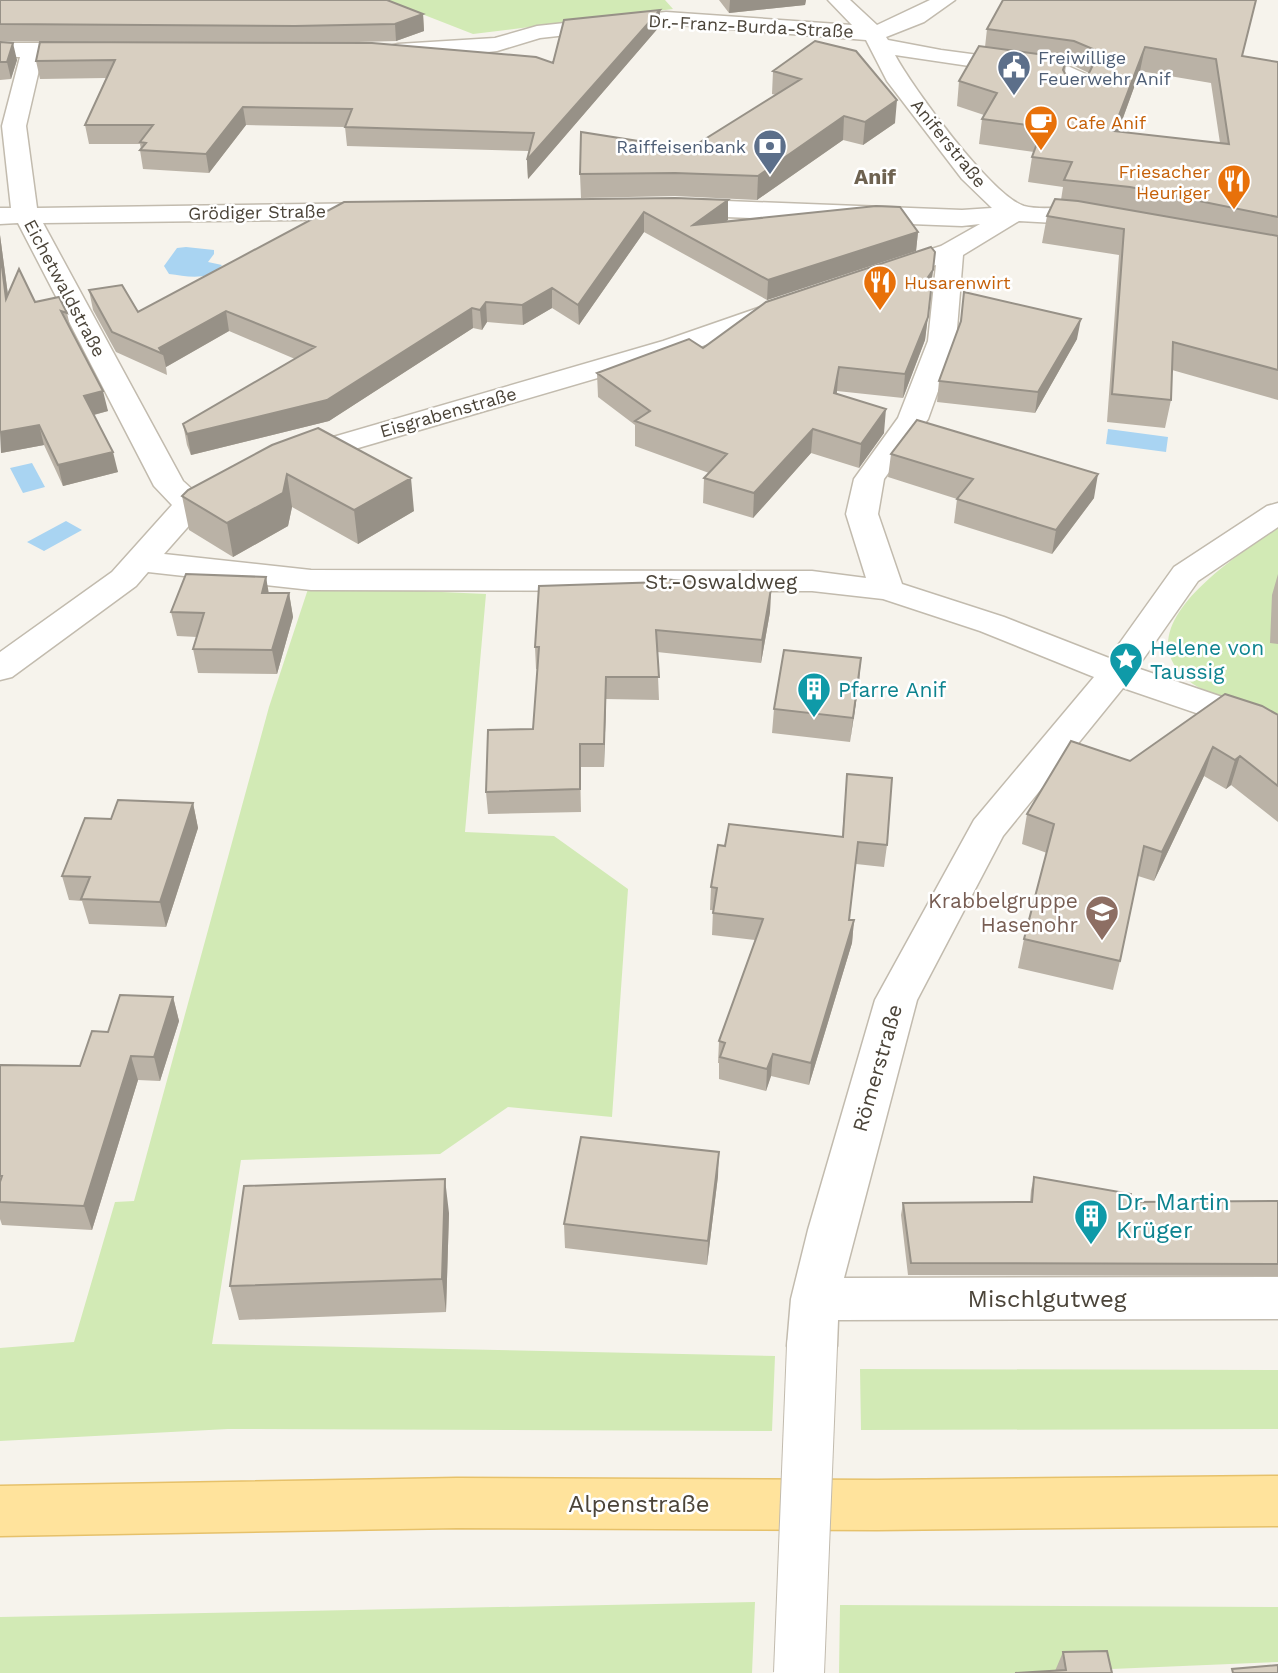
<svg xmlns="http://www.w3.org/2000/svg" width="1278" height="1673" font-family="'Work Sans',sans-serif">
<rect width="100%" height="100%" fill="#f6f3ec"/>
<path fill="#d2eab5" d="M386,0H665L673,9L473,34Z
M1278,527V719C1256,710 1211,696 1193,684C1117,630 1236,557 1278,527Z
M309,586L486,594L465,832L554,836L628,889L612,1117L508,1107L440,1154L241,1160L212,1344L775,1356L772,1431L228,1429L0,1441V1348L74,1342L115,1202L134,1201L269,707Z
M860,1369L1278,1370V1429L861,1430Z
M755,1602L752,1673H0V1617Z
M840,1605L1278,1607V1662L1013,1673H839Z"/>
<path fill="#a9d4f2" d="M186,247L214,250V254L208,262L222,265C208,282 187,276 169,274L164,266L177,248Z
M1108,429L1168,437L1166,452L1106,444Z
M32,463L45,487L23,493L10,468Z
M66,521L82,530L44,551L27,542Z"/>
<g fill="none" stroke-linecap="round" stroke-linejoin="round">
<g stroke="#c2bbae" stroke-width="3">
<path id="street" d="M828,0H850L877,25L930,0H955L924,22L886,37L888,40L941,50L1070,67L1088,75L1091,80L1081,100H1065L1062,95L1068,82L1064,80L895,55C912,87 991,195 1024,206C1038,210 1057,207 1072,208C1084,209 1097,213 1109,216L1113,221L1109,226L1100,229L1074,224L1019,221L963,255L956,341L928,419L884,479L878,514L902,584L1004,617L1109,658L1174,567L1267,506L1278,503V527L1198,581L1137,668L1278,716V741L1123,688L1003,836L917,1000L844,1278L1278,1277V1319L838,1320L837,1346L829,1361L812,1368L795,1361L787,1346L791,1299L808,1230L875,1000L974,820L1094,677L980,631L883,599L812,591L311,590L148,572L136,586L12,677L0,680V652L112,572L172,505L154,486L18,223L0,224V208H11L2,126L20,57H0V43H89L97,45L100,50L97,55L42,57L26,126L37,208L380,203L389,206L393,211L389,216L380,219L43,223L183,481L194,491L220,478L231,476L242,478L247,485L242,492L201,512L164,554L311,570L812,571L866,578L846,514L854,479L898,418L928,341L936,265L884,281L875,279L871,273L875,267L941,246L980,224L962,226L675,215L666,212L662,207L666,202L675,199L962,210L992,208L962,179L887,81L866,40L666,24L540,38L497,51L442,57L390,56L387,51L390,46L398,44L495,38L537,26L666,12L852,25Z
M784,299L794,301L798,307L794,313L683,353L307,463L296,466L285,463L281,457L285,451L663,341Z"/>
</g>
<g stroke="#e6c16a" stroke-width="3">
<path id="primary" d="M1278,1476V1526L877,1530L457,1528L0,1536V1486L457,1478L877,1480Z"/>
</g>
<use href="#street" fill="#fff" fill-rule="evenodd"/>
<use href="#primary" fill="#ffe39c" fill-rule="evenodd"/>
<g stroke="#c2bbae" stroke-width="52" stroke-linecap="butt">
<path id="street-bridge" d="M799,1673L812,1346"/>
</g>
<use href="#street-bridge" stroke="#fff" stroke-width="50"/>
</g>
<path fill="#bab2a6" fill-rule="evenodd" d="M0,0L423,14L424,31L396,41L322,43L553,63L660,10L659,27L528,179L527,160L529,151L347,146L345,127L246,125L209,173L143,169L140,150L141,149L140,144H89L85,125L106,78L40,79L36,61L116,42L0,41Z
M719,0H806L805,5L729,13Z
M987,29L1242,56L1278,62V400L1172,370L1171,400L1165,428L1107,422L1119,255L1042,243L1047,216L1061,200L1063,187L1028,182L1032,157L1034,152L979,144L982,119L984,115L957,106L959,81L985,47ZM1066,64H1070L1089,73L1087,77H1067L1065,73ZM1140,71L1211,83L1220,143L1118,132Z
M815,41L895,123L863,145L843,140L757,200L675,196L581,198L580,174L689,149L776,95L772,94L773,71Z
M0,42L17,60L11,79L0,80Z
M728,200V220L725,221L918,232L916,251L767,300L644,232L579,325L552,308L523,325L487,322L482,330L473,328L329,421L191,455L187,445L183,424L295,359L229,331L166,367L167,375L116,352L93,310L89,290L138,312L344,202Z
M0,235L8,295L35,302L67,313L71,330L108,411L94,415L118,472L63,486L44,445L1,453Z
M935,252L925,340L903,398L837,391V394L884,433L859,468L811,453L753,518L703,503L704,478L709,473L635,446V425L598,397L597,373L703,348Z
M964,292L1077,339L1035,413L937,402L939,381L960,325Z
M272,445L414,511L358,544L292,507L288,526L233,557L189,530L182,496Z
M891,454L1094,498L1052,554L954,523L957,499L888,477Z
M1278,574V644L1270,643L1272,595Z
M266,577L268,593H289L293,617L277,674L198,673L193,649L197,637L177,636L171,612Z
M663,582L771,589L770,612L761,663L657,652L659,700L606,699L604,767H580L581,812L488,814L486,792L533,729L538,669H536L535,647Z
M859,682L850,742L772,733L774,709Z
M1278,715V822L1231,785L1226,789L1204,776L1154,881L1138,876L1120,961L1113,990L1018,968L1024,939L1047,853L1022,844L1027,814L1130,761Z
M847,774L887,845L884,867L856,864L849,920H854L852,943L809,1085L771,1076L766,1091L719,1079V1063H718L719,1041L755,940L712,935L713,910H710L711,887L725,846L842,837Z
M193,803L198,828L166,927L89,924L82,901L69,900L62,876L111,819Z
M173,997L179,1021L160,1081L138,1080L92,1230L2,1225L0,1219V1065L80,1066L108,1032Z
M718,1176L707,1265L565,1248L564,1224Z
M1034,1177L1131,1202L1278,1201V1276L908,1275L901,1215L903,1203L1030,1202L1031,1190Z
M449,1213L446,1312L239,1320L230,1286Z
M1063,1652L1112,1673L1055,1671Z"/>
<path fill="#979187" d="M730,0H806L805,5L729,13Z
M660,10L659,27L528,179L527,160Z
M423,14L424,31L396,41L395,24Z
M13,43L17,60L11,79L7,62Z
M1145,47L1140,71L1109,156L1113,131Z
M897,100L895,123L863,145L865,122Z
M243,107L246,125L209,173L206,154Z
M844,116L843,140L757,200L758,176Z
M728,200V220L697,241L693,225Z
M644,212V232L579,325L578,305Z
M918,232L916,251L767,300L768,280Z
M0,235L11,318L6,299L0,251Z
M933,270L930,293L926,280Z
M552,288V308L523,325L522,305Z
M486,302L487,322L482,330L480,310Z
M472,308L473,328L329,421L191,455L187,434Z
M226,311L229,331L166,367L163,354L159,348Z
M928,317L925,340L903,398L905,374Z
M1081,319L1077,339L1035,413L1038,392Z
M839,367L837,391L832,417L834,393Z
M103,391L108,411L89,416L84,396Z
M886,409L884,433L859,468L861,444Z
M39,425L44,445L1,453L0,432Z
M813,429L811,453L753,518L754,493Z
M113,452L118,472L63,486L58,465Z
M287,474L292,507L288,526L233,557L227,523Z
M1098,474L1094,498L1052,554L1056,530Z
M411,478L414,511L358,544L354,510Z
M266,577L270,600L262,593Z
M771,589L770,612L761,663L762,640Z
M289,593L293,617L277,674L272,650Z
M861,658L859,682L850,742L853,718Z
M606,677V699L604,767V744Z
M1213,747L1204,776L1154,881L1162,852Z
M1240,756L1231,785L1226,789L1235,760Z
M193,803L198,828L166,927L160,902Z
M854,920L852,943L809,1085L811,1063Z
M173,997L179,1021L160,1081L154,1057Z
M773,1054L771,1076L766,1091L767,1069Z
M131,1056L138,1080L92,1230L84,1206Z
M719,1152L718,1176L707,1265L708,1241Z
M445,1179L449,1213L446,1312L442,1279Z"/>
<path fill="#d8cfc1" stroke="#979187" stroke-width="2" fill-rule="evenodd" d="M0,0H387L423,14L395,24L295,26L0,24Z
M1003,0H1256L1242,56L1278,62V217L1130,187L1064,180L1072,162L1032,157L1043,127L982,119L997,93L959,81L979,46L1067,58L1063,70L1067,77H1087L1097,57L1093,49L1074,41L987,29ZM1145,47L1216,59L1229,144L1113,131Z
M660,10L527,160L534,133L345,127L352,109L243,107L206,154L140,150L146,143L140,142L153,125H85L115,60L36,61L40,42L372,43L536,57L553,63L564,20Z
M815,41L856,51L897,100L865,122L844,116L758,176L675,173L580,174L581,132L689,149L801,79L773,71Z
M0,42L13,43L7,62H0Z
M675,198L728,200L693,225L876,206L900,207L918,232L768,280L644,212L578,305L552,288L522,305L486,302L480,310L472,308L327,400L187,434L183,424L315,347L226,311L159,348L163,354L112,332L89,290L122,285L138,312L344,202Z
M1055,199L1078,201L1278,236V370L1173,342L1171,400L1112,394L1124,229L1047,216Z
M931,247L935,252L933,270L926,280L932,281L928,317L905,374L839,367L834,393L886,409L861,444L813,429L754,493L704,478L727,454L635,421L650,411L597,373L689,339L703,348L766,302Z
M0,251L6,299L19,269L35,302L59,297L67,313L61,311L103,391L84,396L113,452L58,465L39,425L0,432Z
M964,292L1081,319L1038,392L939,381L961,321Z
M917,420L1098,474L1056,530L957,499L973,479L891,454Z
M318,428L411,478L354,510L287,474L283,493L227,523L182,496L188,490L272,445Z
M186,574L266,577L262,593H289L272,650L193,649L204,613L171,612Z
M663,579L771,589L762,640L656,630L659,677H606L604,744H580V789L486,792L488,730L533,729L539,647H535L539,586L663,582Z
M784,650L861,658L853,718L774,709Z
M1225,694L1262,706L1278,715V786L1240,756L1235,760L1213,747L1162,852L1144,846L1120,961L1024,939L1054,824L1027,814L1071,741L1130,761Z
M847,774L892,778L887,845L858,842L849,920H854L811,1063L773,1054L767,1069L720,1057L725,1043L719,1041L763,919L713,913L717,888L711,887L718,845L725,846L729,824L843,837Z
M118,800L193,803L160,902L81,899L90,877L62,876L85,818L111,819Z
M120,995L173,997L154,1057L131,1056L84,1206L0,1202V1182L2,1176H0V1065L80,1066L92,1031L108,1032Z
M581,1137L719,1152L708,1241L564,1224Z
M1034,1177L1131,1194V1202L1278,1201V1264L911,1263L903,1203L1032,1202Z
M445,1179L442,1279L230,1286L244,1186Z
M1107,1651L1112,1673H1015L1066,1670L1063,1652Z
M1278,1665V1673H1233L1232,1669Z"/>
<defs>
<g id="civic-pin" transform="scale(1.75)"><path d="M0 17L-7.5 6A9.5 9.5 0 1 1 7.5 6Z" fill="#5c6f8a" stroke="#fff"/><path d="M-.6-6.5H3V-4.5H.6V-3L4-1V1h2V6H-6V1h2V-1L-.6-3ZM-1.2 2.5V6h2.4V2.5Z" fill="#fff"/></g>
<g id="cafe-pin" transform="scale(1.75)"><path d="M0 17L-7.5 6A9.5 9.5 0 1 1 7.5 6Z" fill="#e8710a" stroke="#fff"/><path d="M-5.5-4.5H6V0H3Q3 3.5 0 3.5H-2.5Q-5.5 3.5-5.5 0ZM3-3.2v2h1.7v-2ZM-6 4.5H4V6H-6Z" fill="#fff"/></g>
<g id="bank-pin" transform="scale(1.75)"><path d="M0 17L-7.5 6A9.5 9.5 0 1 1 7.5 6Z" fill="#5c6f8a" stroke="#fff"/><path d="M-6-4H6V4H-6ZM0-2.3a2.3 2.3 0 1 0 0 4.6a2.3 2.3 0 1 0 0-4.6Z" fill="#fff"/></g>
<g id="restaurant-pin" transform="scale(1.75)"><path d="M0 17L-7.5 6A9.5 9.5 0 1 1 7.5 6Z" fill="#e8710a" stroke="#fff"/><path d="M-5-6h1v4h1v-4h1v4h1v-4h1v5L-1.5 .5V6h-2V.5L-5-1ZM5-6V6H3V1.5H1.5Q1.5-4 5-6Z" fill="#fff"/></g>
<g id="sight-pin" transform="scale(1.75)"><path d="M0 17L-7.5 6A9.5 9.5 0 1 1 7.5 6Z" fill="#0f9aa8" stroke="#fff"/><path d="M0-6L1.8-2.2L6-1.7L2.9 1.2L3.7 5.4L0 3.3L-3.7 5.4L-2.9 1.2L-6-1.7L-1.8-2.2Z" fill="#fff"/></g>
<g id="building-pin" transform="scale(1.75)"><path d="M0 17L-7.5 6A9.5 9.5 0 1 1 7.5 6Z" fill="#0f9aa8" stroke="#fff"/><path d="M-4-6H4V6H1V3H-1V6H-4ZM-2.5-4.3h1.7v1.8h-1.7ZM.8-4.3h1.7v1.8H.8ZM-2.5-1h1.7V.8h-1.7ZM.8-1h1.7V.8H.8Z" fill="#fff"/></g>
<g id="school-pin" transform="scale(1.75)"><path d="M0 17L-7.5 6A9.5 9.5 0 1 1 7.5 6Z" fill="#8d6e63" stroke="#fff"/><path d="M0-5L7-2L0 1L-7-2ZM-4 1L0 2.5L4 1V4Q0 6-4 4Z" fill="#fff"/></g>
</defs>
<g fill-rule="evenodd">
<use href="#civic-pin" x="1014" y="67"/>
<use href="#cafe-pin" x="1041" y="122"/>
<use href="#bank-pin" x="770" y="146"/>
<use href="#restaurant-pin" x="1234" y="181"/>
<use href="#restaurant-pin" x="880" y="282"/>
<use href="#sight-pin" x="1126" y="659"/>
<use href="#building-pin" x="814" y="689"/>
<use href="#school-pin" x="1102" y="912"/>
<use href="#building-pin" x="1091" y="1216"/>
</g>
<g text-anchor="middle" dominant-baseline="central" stroke-width="5" stroke-linejoin="round" paint-order="stroke">
<g font-size="18" fill="#4b4439" stroke="#fff">
<text transform="translate(751 26) rotate(3)">Dr.-Franz-Burda-Straße</text>
<text transform="translate(949 143) rotate(51)">Aniferstraße</text>
<text transform="translate(257 212) rotate(-1)">Grödiger Straße</text>
<text transform="translate(65 288) rotate(62)">Eichetwaldstraße</text>
<text transform="translate(448 412) rotate(-16)">Eisgrabenstraße</text>
</g>
<g font-size="18" fill="#4e5e75" stroke="#fff" text-anchor="start">
<text x="1038" y="57">Freiwillige<tspan x="1038" dy="21">Feuerwehr Anif</tspan></text>
<text x="746" y="146" text-anchor="end">Raiffeisenbank</text>
</g>
<g font-size="18" fill="#c56008" stroke="#fff" text-anchor="start">
<text x="1066" y="122">Cafe Anif</text>
<text x="1210" y="171" text-anchor="end">Friesacher<tspan x="1210" dy="21">Heuriger</tspan></text>
<text x="904" y="282">Husarenwirt</text>
</g>
<g font-size="21" font-weight="bold" fill="#6e6250" stroke="#fff">
<text x="875" y="176">Anif</text>
</g>
<g font-size="21" fill="#4b4439" stroke="#fff">
<text x="721" y="581">St.-Oswaldweg</text>
<text transform="translate(877 1068) rotate(-74)">Römerstraße</text>
</g>
<g font-size="21" fill="#0d838f" stroke="#fff" text-anchor="start">
<text x="1150" y="647">Helene von<tspan x="1150" dy="24">Taussig</tspan></text>
<text x="838" y="689">Pfarre Anif</text>
</g>
<g font-size="21" fill="#785e54" stroke="#fff" text-anchor="end">
<text x="1078" y="900">Krabbelgruppe<tspan x="1078" dy="24">Hasenohr</tspan></text>
</g>
<g font-size="24" fill="#0d838f" stroke="#fff" text-anchor="start">
<text x="1116" y="1202">Dr. Martin<tspan x="1116" dy="28">Krüger</tspan></text>
</g>
<g font-size="24" fill="#4b4439" stroke="#fff">
<text x="1047" y="1299">Mischlgutweg</text>
<text x="639" y="1504">Alpenstraße</text>
</g>
</g>
</svg>
